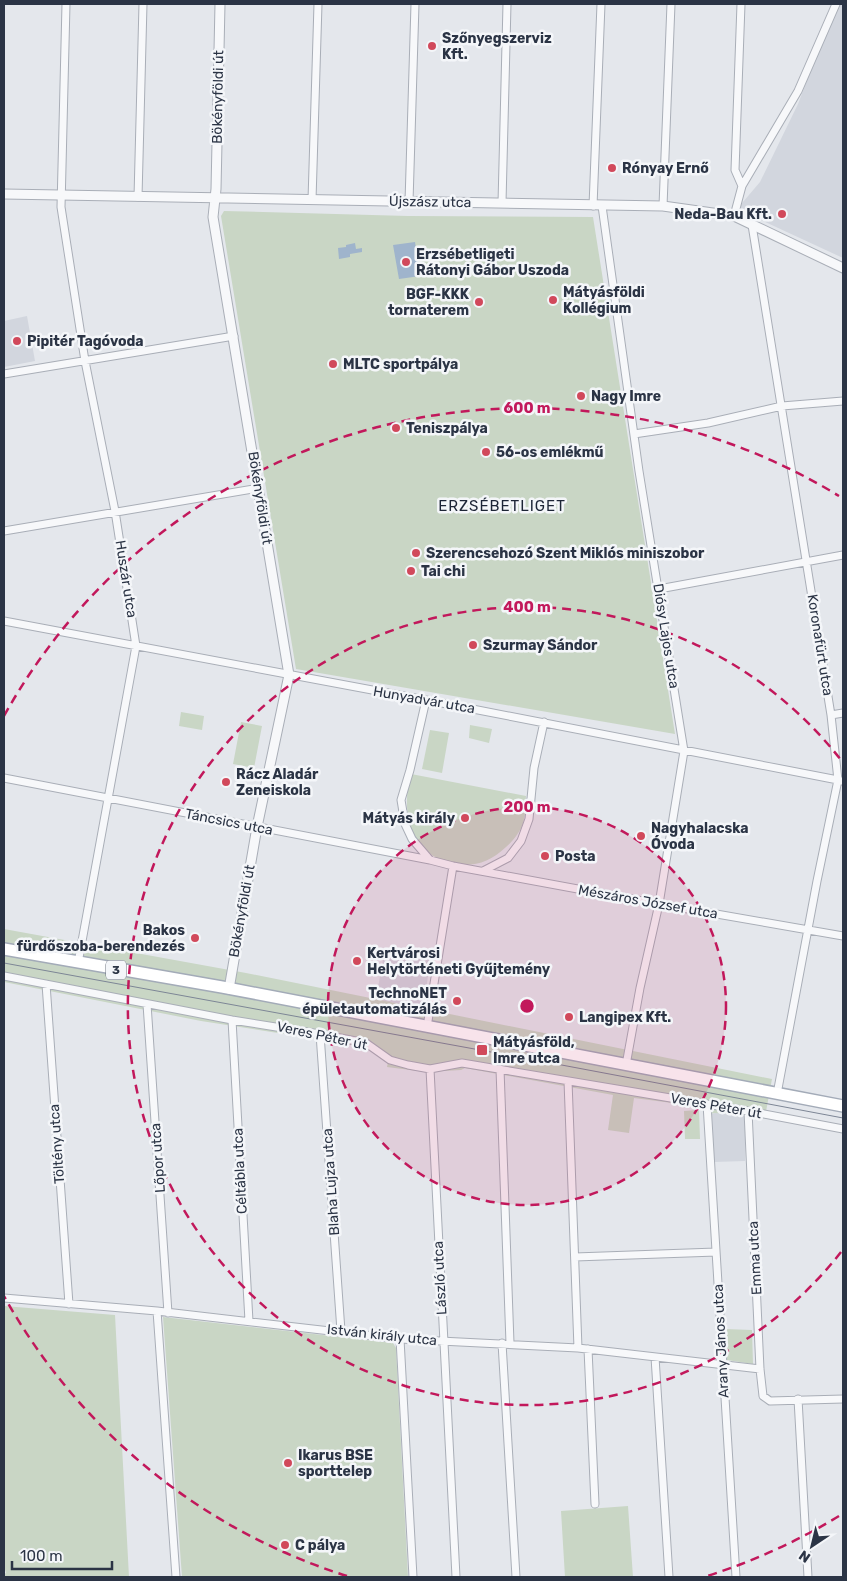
<svg xmlns="http://www.w3.org/2000/svg" width="847" height="1581" font-family="Rubik,sans-serif">
<rect width="100%" height="100%" fill="#e4e7ec"/>
<path fill="#d2d6de" d="M840,4H843V258L737,209L760,182L798,104L819,49Z
M27,316L35,361L4,367V321Z
M419,948L432,950L423,1009L376,999L384,954L417,958Z
M715,1113L745,1114V1161L714,1162L712,1114Z"/>
<path fill="#c9d6c5" d="M224,211L408,216L593,217L675,734L296,669L221,216Z
M181,712L204,716L202,730L179,726Z
M241,722L262,726L254,768L233,764Z
M470,725L492,729L489,743L469,738Z
M430,730L449,733L442,773L422,769Z
M411,774L526,796C525,805 526,815 523,823C521,831 512,842 506,847C490,862 475,867 454,864C410,855 400,812 411,774Z
M4,929L246,973L772,1079L765,1117L715,1113L704,1115L703,1107L634,1098L629,1133L608,1130L613,1095L465,1068L461,1070L426,1072L387,1067L388,1062L372,1049L310,1038L201,1021L4,982Z
M699,1110L700,1139H685L684,1111Z
M4,1306L115,1315L129,1577H4V1574L6,1573L4,1566Z
M163,1317L393,1343L396,1348L408,1577H182Z
M725,1329L752,1330L753,1364L727,1360Z
M628,1506L633,1577H565L561,1511Z"/>
<path fill="#9fb4cc" d="M415,242L420,276L399,279L393,245Z
M355,243L356,249L362,248V252L350,254V257L339,259L338,248L346,247V245Z"/>
<g fill="none" stroke-linecap="round" stroke-linejoin="round">
<g stroke="#a9aeb7" stroke-width="9">
<path id="minor" d="M66,4L61,207L85,361L115,511L136,646L78,963
M742,186L798,91L836,4
M138,197L143,4
M312,200L318,4
M409,202L415,4
M502,203L507,4
M593,206L601,4
M602,206L639,471L684,751L659,904L640,988L626,1065
M663,206L671,4
M734,216L742,186L735,170L741,4
M752,225L831,715L838,780L817,881L777,1094
M4,374L234,336
M634,434L708,423L782,406L843,401
M4,531L259,488
M659,589L843,555
M4,621L447,704L843,781
M426,700L410,770L401,800L405,824L412,839L430,860
M831,715L843,713
M4,778L430,860L453,866L659,904L843,936
M483,871L508,858L521,841L529,819L534,768L544,722
M4,976L232,1020L320,1034L366,1043L390,1060L408,1065L430,1069L462,1063L748,1111L843,1129
M46,984L69,1304
M147,1004L168,1313
M232,1020L249,1321
M427,1027L453,866
M320,1034L341,1331
M430,1069L456,1577
M500,1069L510,1343
M568,1081L578,1348
M707,1104L736,1577
M748,1111L760,1369L763,1396L770,1401L843,1399
M575,1257L716,1252
M4,1298L157,1311L400,1339L578,1348L760,1369
M157,1311L176,1577
M400,1339L413,1577
M502,1343L516,1577
M588,1349L595,1504
M655,1357L669,1577
M798,1399L808,1577"/>
</g>
<g stroke="#a9aeb7" stroke-width="11">
<path id="tertiary" d="M220,4L216,189L213,217L289,675L257,827L229,989
M4,194L663,206L734,216L843,268"/>
</g>
<g stroke="#a3abb8" stroke-width="14">
<path id="primary" d="M4,949L222,987L843,1106"/>
</g>
<use href="#minor" stroke="#f7f8fa" stroke-width="7"/>
<use href="#tertiary" stroke="#f7f8fa" stroke-width="9"/>
<use href="#primary" stroke="#fff" stroke-width="11"/>
<path stroke="#7d8696" stroke-width="1" d="M4,963L551,1063L843,1118"/>
</g>
<circle cx="527" cy="1006" r="199" fill="#c2185b" fill-opacity=".12"/>
<g fill="none" stroke="#c2185b" stroke-width="2.5" stroke-dasharray="9 6">
<circle cx="527" cy="1006" r="199"/>
<path d="M841 1252A399 399 0 1 1 841 760"/>
<path d="M839 1516A598 598 0 0 1 707 1576M347 1576A598 598 0 0 1 4 1296M4 716A598 598 0 0 1 839 496"/>
</g>
<g fill="#d1495b" stroke="#f4f6f9" stroke-width="2">
<circle cx="432" cy="46" r="5"/>
<circle cx="612" cy="168" r="5"/>
<circle cx="782" cy="214" r="5"/>
<circle cx="406" cy="262" r="5"/>
<circle cx="553" cy="300" r="5"/>
<circle cx="479" cy="302" r="5"/>
<circle cx="17" cy="341" r="5"/>
<circle cx="333" cy="364" r="5"/>
<circle cx="581" cy="396" r="5"/>
<circle cx="396" cy="428" r="5"/>
<circle cx="486" cy="452" r="5"/>
<circle cx="416" cy="553" r="5"/>
<circle cx="411" cy="571" r="5"/>
<circle cx="473" cy="645" r="5"/>
<circle cx="226" cy="782" r="5"/>
<circle cx="465" cy="818" r="5"/>
<circle cx="641" cy="836" r="5"/>
<circle cx="545" cy="856" r="5"/>
<circle cx="195" cy="938" r="5"/>
<circle cx="357" cy="961" r="5"/>
<circle cx="457" cy="1001" r="5"/>
<circle cx="569" cy="1017" r="5"/>
<rect x="476" y="1044" width="12" height="12" rx="2.5"/>
<circle cx="288" cy="1463" r="5"/>
<circle cx="285" cy="1545" r="5"/>
</g>
<g text-anchor="middle" dominant-baseline="central" stroke-width="5" stroke-linejoin="round" paint-order="stroke">
<rect fill="#f4f6f9" stroke="#676e7b" stroke-width="1" x="106" y="960.5" width="20" height="19" rx="4"/>
<g font-size="12" font-weight="bold" fill="#2b3445">
<text x="116" y="970">3</text>
</g>
<g font-size="14" font-weight="bold" fill="#2b3445" stroke="#f4f6f9" text-anchor="start">
<text x="442" y="38">Szőnyegszerviz<tspan x="442" dy="16">Kft.</tspan></text>
<text x="622" y="168">Rónyay Ernő</text>
<text x="772" y="214" text-anchor="end">Neda-Bau Kft.</text>
<text x="416" y="254">Erzsébetligeti<tspan x="416" dy="16">Rátonyi Gábor Uszoda</tspan></text>
<text x="563" y="292">Mátyásföldi<tspan x="563" dy="16">Kollégium</tspan></text>
<text x="469" y="294" text-anchor="end">BGF-KKK<tspan x="469" dy="16">tornaterem</tspan></text>
<text x="27" y="341">Pipitér Tagóvoda</text>
<text x="343" y="364">MLTC sportpálya</text>
<text x="591" y="396">Nagy Imre</text>
<text x="406" y="428">Teniszpálya</text>
<text x="496" y="452">56-os emlékmű</text>
<text x="426" y="553">Szerencsehozó Szent Miklós miniszobor</text>
<text x="421" y="571">Tai chi</text>
<text x="483" y="645">Szurmay Sándor</text>
<text x="236" y="774">Rácz Aladár<tspan x="236" dy="16">Zeneiskola</tspan></text>
<text x="455" y="818" text-anchor="end">Mátyás király</text>
<text x="651" y="828">Nagyhalacska<tspan x="651" dy="16">Óvoda</tspan></text>
<text x="555" y="856">Posta</text>
<text x="185" y="930" text-anchor="end">Bakos<tspan x="185" dy="16">fürdőszoba-berendezés</tspan></text>
<text x="367" y="953">Kertvárosi<tspan x="367" dy="16">Helytörténeti Gyűjtemény</tspan></text>
<text x="447" y="993" text-anchor="end">TechnoNET<tspan x="447" dy="16">épületautomatizálás</tspan></text>
<text x="579" y="1017">Langipex Kft.</text>
<text x="493" y="1042">Mátyásföld,<tspan x="493" dy="16">Imre utca</tspan></text>
<text x="298" y="1455">Ikarus BSE<tspan x="298" dy="16">sporttelep</tspan></text>
<text x="295" y="1545">C pálya</text>
</g>
<g font-size="14" fill="#2b3445" stroke="#f4f6f9">
<text transform="translate(218 97) rotate(-89)">Bökényföldi út</text>
<text transform="translate(430 202) rotate(1)">Újszász utca</text>
<text transform="translate(260 498) rotate(81)">Bökényföldi út</text>
<text transform="translate(126 579) rotate(81)">Huszár utca</text>
<text transform="translate(666 636) rotate(81)">Diósy Lajos utca</text>
<text transform="translate(820 645) rotate(81)">Koronafürt utca</text>
<text transform="translate(424 700) rotate(10)">Hunyadvár utca</text>
<text transform="translate(229 822) rotate(11)">Táncsics utca</text>
<text transform="translate(648 902) rotate(10)">Mészáros József utca</text>
<text transform="translate(242 911) rotate(-80)">Bökényföldi út</text>
<text transform="translate(322 1036) rotate(12)">Veres Péter út</text>
<text transform="translate(716 1106) rotate(10)">Veres Péter út</text>
<text transform="translate(57 1144) rotate(-94)">Töltény utca</text>
<text transform="translate(158 1158) rotate(-94)">Lőpor utca</text>
<text transform="translate(240 1171) rotate(-93)">Céltábla utca</text>
<text transform="translate(331 1182) rotate(-94)">Blaha Lujza utca</text>
<text transform="translate(755 1258) rotate(-93)">Emma utca</text>
<text transform="translate(440 1278) rotate(-93)">László utca</text>
<text transform="translate(382 1335) rotate(6)">István király utca</text>
<text transform="translate(721 1341) rotate(-93)">Arany János utca</text>
</g>
<g font-size="15" letter-spacing="1" fill="#1d2536" stroke="#f4f6f9">
<text x="502" y="506">ERZSÉBETLIGET</text>
</g>
</g>
<circle cx="527" cy="1006" r="8" fill="#c2185b" stroke="#f4f6f9" stroke-width="2.5"/>
<g font-size="15" text-anchor="middle" font-weight="bold" fill="#c2185b" stroke="#f4f6f9" stroke-width="5" stroke-linejoin="round" paint-order="stroke">
<text x="527" y="413">600 m</text>
<text x="527" y="612">400 m</text>
<text x="527" y="812">200 m</text>
</g>
<rect width="847" height="1581" fill="none" stroke="#2b3445" stroke-width="10"/>
<g transform="translate(812 1546) rotate(215)" stroke="#f4f6f9" stroke-width="4" paint-order="stroke">
<path d="M0-4L9 19L0 12L-9 19Z" fill="#2b3445"/>
<text y="-8" font-size="14" font-weight="bold" text-anchor="middle" fill="#2b3445">N</text>
</g>
<path d="M12 1561v8h100v-8" fill="none" stroke="#2b3445" stroke-width="2.5"/>
<text x="20" y="1561" font-size="15" fill="#2b3445" stroke="#f4f6f9" stroke-width="4" paint-order="stroke">100 m</text>
</svg>
